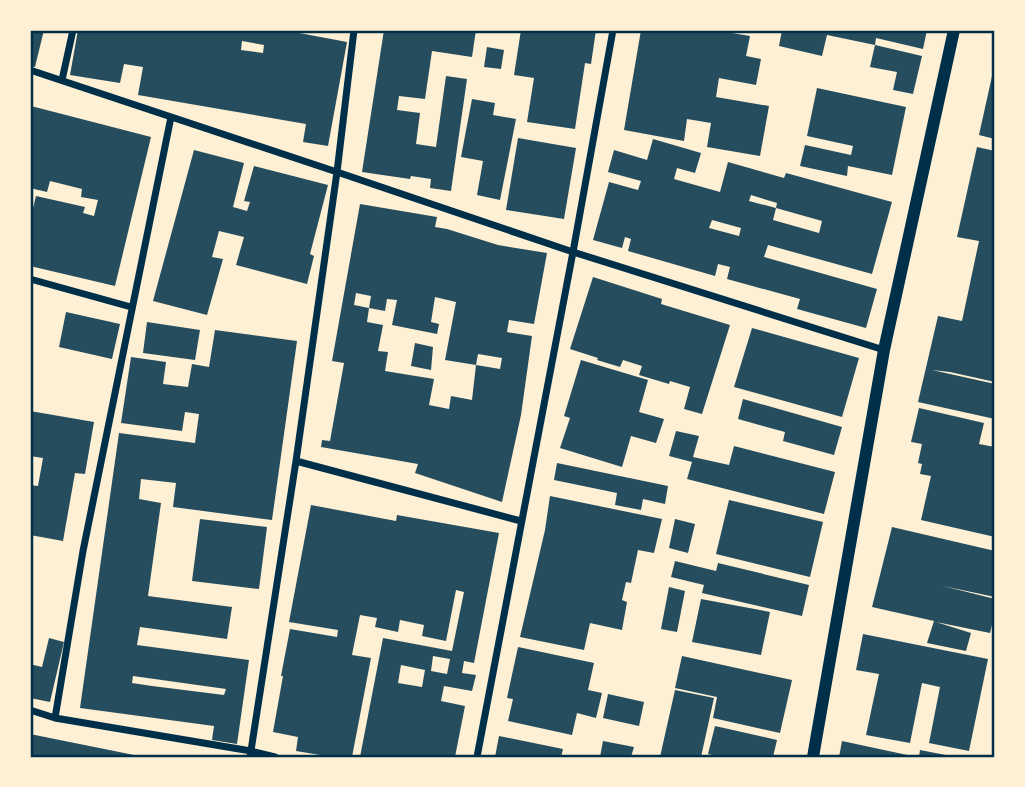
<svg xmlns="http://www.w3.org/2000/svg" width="1025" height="787" font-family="'PT Sans',sans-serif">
<rect width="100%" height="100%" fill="#fdf0d5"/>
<path fill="#264d5e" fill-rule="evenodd" d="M30,30H44L35,67L30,66Z
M78,30H295L294,32L347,42L328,146L303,142L306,124L138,95L143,67L124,64L120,83L70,75ZM242,41L264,45L263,53L241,50Z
M384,30H476L472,57L432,51L425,99L399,96L397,110L420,113L416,144L436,147L446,76L467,79L451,191L430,188L431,179L411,176L410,179L362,172Z
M521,30H596L591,64L585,63L575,129L527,122L534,78L514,75Z
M641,30H714L750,36L746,56L761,59L756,85L719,78L716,97L769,106L760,156L707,147L711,123L687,119L684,141L624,130Z
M782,30H927L923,49L876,38L875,45L827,35L822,56L779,46Z
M875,45L922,56L913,94L893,90L897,72L870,67Z
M487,47L504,50L501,69L484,67Z
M994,67H995V139L979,135Z
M817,88L906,107L892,175L848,166L847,176L800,166L805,145L851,155L853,146L807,136Z
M472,99L495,103L493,115L516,119L500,200L477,195L483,161L461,157Z
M31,106L151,137L115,286L30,266V220L36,196L85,207L83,213L94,216L98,200L81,197L82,189L50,181L47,192L30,188Z
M518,138L576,148L564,219L506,210Z
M653,139L701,153L695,173L677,168L674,179L720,192L728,162L784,178L786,173L892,202L872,274L768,245L764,257L877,289L866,328L797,309L800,299L727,279L730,267L718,264L715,276L628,251L631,239L625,237L622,248L593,240L609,182L638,190L641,181L608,172L614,150L647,160ZM751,195L777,203L776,208L749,201ZM776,208L822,221L819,233L773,220ZM712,220L741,228L739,236L709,228Z
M977,147L995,151V382L950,372L932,370L995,384V419L918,402L938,316L962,321L979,241L957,237Z
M194,150L244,163L233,207L247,211L250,202L244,201L254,166L328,185L310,254L314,256L307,284L236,265L244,237L219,231L212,257L223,259L207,315L153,301Z
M360,204L437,217L435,227L447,229L498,245L547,253L534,324L509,320L507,332L532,336L521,415L502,502L415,473L418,464L321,447L322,440L330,441L344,363L332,361ZM356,293L371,296L369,308L354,305ZM435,297L456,302L445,360L476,365L478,354L502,358L500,369L476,365L472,400L451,396L449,409L429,405L434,379L385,371L388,352L378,351L383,325L367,322L369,308L385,311L387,299L397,300L392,325L437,334L439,324L431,322Z
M593,277L662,299L661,304L730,325L702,414L684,409L690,387L670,381L669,384L639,375L642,366L623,360L620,367L597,360L598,358L570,349Z
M66,312L120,324L112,359L59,347Z
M147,322L200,330L195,360L143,353Z
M752,328L859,358L842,417L734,387Z
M215,330L297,341L272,520L173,507L176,483L141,479L139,499L161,503L148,596L232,607L227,639L140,627L137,645L249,660L237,744L212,740L214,726L80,708L119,433L195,443L199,414L185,412L182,431L121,423L131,357L166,362L163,384L188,387L192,364L209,367ZM133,676L226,689L224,695L152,686L132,683Z
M415,343L433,347L431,370L411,366Z
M581,360L648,380L639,412L664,419L656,443L631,436L622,467L560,448L570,418L564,416Z
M743,399L842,427L834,455L783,441L785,432L738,419Z
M919,408L984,423L979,444L995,447V537L921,520L931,476L920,474L922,464L918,463L922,444L911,442Z
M30,411L94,422L85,474L75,473L63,541L30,535V485L38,486L43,458L30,456Z
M676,431L699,436L693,457L729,465L734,446L835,472L824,514L687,479L692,462L669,456Z
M557,463L668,486L665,504L643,499L641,510L615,505L617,493L554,480Z
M550,496L662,519L654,553L638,550L631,583L626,582L622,600L627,602L622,630L590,623L584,650L520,637L545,530Z
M729,500L823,522L810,577L716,554Z
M311,505L396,521L397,515L499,533L474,663L464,661L462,673L476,675L472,691L444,686L441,701L465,706L455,757H360L383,638L452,651L464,592L456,590L446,641L422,636L424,625L400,620L398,632L375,627L377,618L360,615L352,655L371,658L352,757H332L296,751L298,737L273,732L283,676H281L290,629L337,637L338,630L289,622ZM433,656L450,659L447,674L431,671ZM401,665L425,670L422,687L398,683Z
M200,519L267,527L259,589L192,581Z
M675,519L695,524L688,553L669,548Z
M892,527L995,551V597L943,586L995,599V612L990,633L936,622L971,633L966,651L927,643L934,621L872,607Z
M675,561L716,571L718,563L809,585L802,616L702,593L704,585L671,577Z
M669,587L685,591L677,632L661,629Z
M701,599L770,612L761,655L692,642Z
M863,634L988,659L969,751L929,743L940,687L922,683L910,743L866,735L879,674L856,670Z
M49,638L64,642L50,702L30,698V664L42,667Z
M518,647L594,663L588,690L602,693L596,718L577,713L572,735L508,721L513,699L507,698Z
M682,656L792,680L780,733L713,718L717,697L675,688Z
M675,690L714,698L701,757H660Z
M608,694L644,702L639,726L603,718Z
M715,726L777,740L773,757H722L708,754Z
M30,734L139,756V757H30Z
M499,736L563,749L561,757H495Z
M603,741L634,747L631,757H600Z
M842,741L912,756V757H839Z
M920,750L951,756L950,757H919Z"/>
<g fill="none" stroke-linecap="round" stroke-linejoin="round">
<path stroke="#003049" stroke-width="7" d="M30,70L337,172L573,252L884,350
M62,80L73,30
M30,279L131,307
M296,461L521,521
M30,710L55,718L251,751L275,757
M55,718L83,551L171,117
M250,757L296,461L337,172L354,30
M477,757L573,252L613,30"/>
<path stroke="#003049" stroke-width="12" d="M813,757L884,350L954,30"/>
</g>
<rect width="1025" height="787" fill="none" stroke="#fdf0d5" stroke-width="63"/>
<rect x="32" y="32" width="961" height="724" fill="none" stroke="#003049" stroke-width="2.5"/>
</svg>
